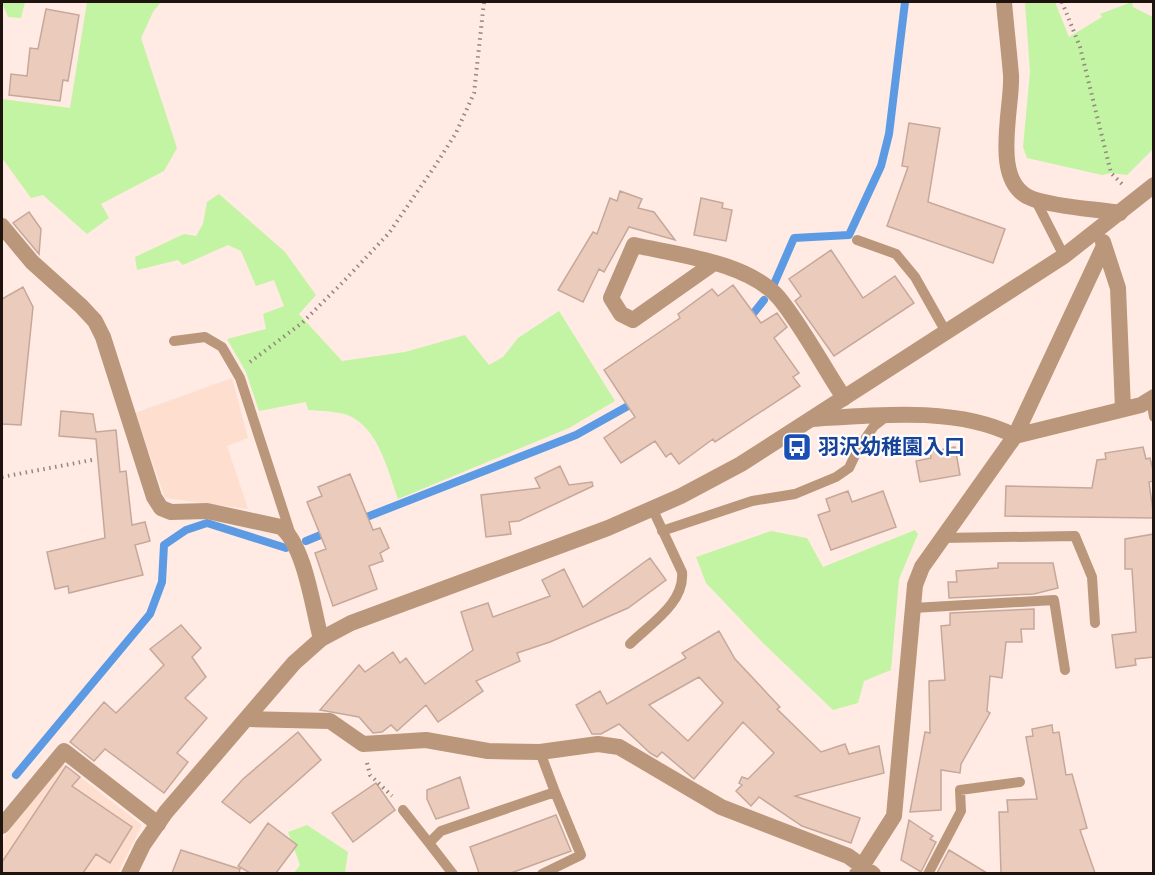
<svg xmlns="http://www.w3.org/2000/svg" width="1155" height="875" font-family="Roboto,'Noto Sans JP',sans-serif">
<rect width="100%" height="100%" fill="#ffebe3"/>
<path fill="#fedecf" d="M232,378L248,438L227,446L248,509L165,498L135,413Z
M62,763L142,825L118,873L2,874V847L5,836Z"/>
<path fill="#c2f4a3" d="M2,2H25L21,18L8,17Z
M87,2H161L153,12L141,38L177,148L164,171L101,204L109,218L87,234L43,195L31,198L2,158V99L70,108Z
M1025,2H1055L1069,37L1102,17L1100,14L1132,2L1133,7L1153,17V149L1127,175L1111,173L1102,175L1027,158L1023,147L1030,72Z
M219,194L285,252L316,295L299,314L342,361L405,352L465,335L489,365L503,357L518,338L559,311L615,401L569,428L398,499C388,471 379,430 350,416C338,411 321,411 308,410L306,402L259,411L246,372L227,339L266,329L263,314L284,306L274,280L256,286L241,251L228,245L183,265L178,260L137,270L135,257L184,234L196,236L203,224L207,202Z
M915,530L918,534L899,579L891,670L864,681L858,703L833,710L762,642L706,583L696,557L771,531L807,538L823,567Z
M307,825L348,852L345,873H294L300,865L288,832Z"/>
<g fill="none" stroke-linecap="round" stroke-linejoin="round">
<path stroke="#5d9ae4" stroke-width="8" d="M774,284L794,238L849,235L881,166L889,134L905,2
M748,320L764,300
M359,520L576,435L637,401
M306,541L328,532
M16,775L150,614L162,582L164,545L186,530L207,523L286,548"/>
</g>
<path fill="#eacbbc" stroke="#c6a89a" stroke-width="1.5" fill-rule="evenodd" d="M46,9L79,15L68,81L63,80L60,101L9,95L11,74L27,76L30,48L38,49Z
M909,123L940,128L928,202L1005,229L993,263L887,226L908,167L902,166Z
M620,191L642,199L638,208L654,212L675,240L629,227L604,272L599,269L583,302L558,290L593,232L597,234L610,198L617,201Z
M701,198L723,203L722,208L732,210L726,241L694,235Z
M29,212L41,229L39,254L13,223Z
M831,250L863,298L895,276L914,303L834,356L795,301L801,296L789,279Z
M733,285L761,323L777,313L787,327L774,338L799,373L793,377L800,386L715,442L713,439L679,464L671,453L666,457L655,441L621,463L604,438L635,417L604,370L667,327L680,318L678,314L712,289L718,296Z
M23,287L33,307L21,425L2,424V299Z
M61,411L93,414L96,432L116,430L120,472L126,471L132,525L145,522L150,541L135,545L143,575L69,593L68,586L55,589L47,552L105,538L96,439L59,436Z
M955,447L960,475L920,482L916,461L931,458L930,452Z
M1143,447L1146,459L1150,458L1154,474V481L1149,482L1154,518L1005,516L1006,486L1092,488L1097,460L1106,459L1105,453Z
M560,466L569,485L592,482L593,486L519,521L509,522L511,534L486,537L481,495L540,488L535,478Z
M350,474L373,530L380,528L389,548L380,553L383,561L369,566L377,589L333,606L315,553L326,549L307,502L322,496L318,487Z
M848,491L852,502L883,491L896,527L831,550L818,515L830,511L826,499Z
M1154,534V657L1135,659L1136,665L1116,668L1112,635L1136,632L1132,569H1125V539Z
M650,558L666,580L628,608L550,642L517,653L520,661L476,681L483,691L438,722L426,705L397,731L391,725L382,732L373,733L359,717L320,710L359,665L365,672L393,652L400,663L406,658L425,684L473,650L461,612L488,603L493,617L550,596L542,580L564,569L583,607Z
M998,563H1053L1058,588L1034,594L949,598L948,582H957L956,571L998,568Z
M1034,609V629H1021L1022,642H1006L1002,678L990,676L987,711L990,713L961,764L960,773L941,770V810L910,812L925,732L930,733L929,681L945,680L941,626L950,625V613Z
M181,625L201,648L192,657L206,677L185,698L207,718L177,753L188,762L164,793L105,749L94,761L70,742L104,702L116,713L164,665L150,649Z
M719,631L735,659L780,707L777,709L821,752L845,744L849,754L879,746L884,773L795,796L860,818L851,843L802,826L759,797L751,806L736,791L742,785L739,783L742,777L748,779L774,753L743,722L694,779L662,752L657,757L650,753L619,724L601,734H592L576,705L600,691L607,704L686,658L682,653ZM699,677L723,703L688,741L649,705Z
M1052,725L1053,733L1059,732L1066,775L1072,774L1087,828L1080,830L1095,873H1001L999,812H1008L1007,800L1037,799L1026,737L1033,736L1032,729Z
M298,732L321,760L250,823L222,802L243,779Z
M66,766L80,777L72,786L132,827L110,863L96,854L83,873H2V862Z
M460,777L469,808L436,819L427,799V790Z
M376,783L395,810L353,842L332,813Z
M556,815L571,851L511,873H479L470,847Z
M909,820L933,836L930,839L936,842L921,872L901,860Z
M268,823L297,845L276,873H250L238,866Z
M181,850L240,869L239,873H172Z
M949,850L987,873H937Z"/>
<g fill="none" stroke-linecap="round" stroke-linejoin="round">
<path stroke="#95867f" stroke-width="4" stroke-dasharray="1.5 4.5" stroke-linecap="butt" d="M1062,2L1080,47L1111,173L1122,184
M250,362L302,323L344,281L389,233L435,166L456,133L474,93L484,2
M2,477L92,460
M367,763L370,775L392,796"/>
<path stroke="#ba977b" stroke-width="10" d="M1035,199L1064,256
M857,240L896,254L915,277L946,332
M174,341L205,337L222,347L240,378L290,532
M1151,399L1154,417
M662,531L752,501L795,494L836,477L849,468L858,449L874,426L887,416
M941,538L1075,536L1092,577L1095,623
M913,608L1054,600L1065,670
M630,644C650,624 685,603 682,572L652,508
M403,810L429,843
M453,874L429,843L441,831L555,792L540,752
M542,874L581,855L555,792
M928,874L961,811L960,790L1020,782"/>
<path stroke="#ba977b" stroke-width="16" d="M1004,2C1006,26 1009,51 1011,75C1013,108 989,184 1033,199C1056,207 1095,209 1120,213
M2,226L32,262L81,306L95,321L103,337L154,497L161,508L171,512L207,511L281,527C305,546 313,609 321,639
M1103,242L1118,288L1123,409
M714,263L633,320L621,314L611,298L634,245C678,255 748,262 779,298C802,326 824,368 844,398
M812,419C875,415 958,406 1015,436L1141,405L1154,397
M248,719L330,721L363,744L426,740L488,751L540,752L598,744L619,747L721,807L848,856L873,874
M2,826L64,751L158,824
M857,874L894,816L915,585L922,567L1015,436L1104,246"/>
<path stroke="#ba977b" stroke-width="16" d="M129,874L143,845L166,812L294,663L321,639L351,623L608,528L681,496L741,464L1064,256L1154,185"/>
</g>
<defs>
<g id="bus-square" transform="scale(1.5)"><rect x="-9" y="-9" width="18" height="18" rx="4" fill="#1a4fb4" stroke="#fdfdfd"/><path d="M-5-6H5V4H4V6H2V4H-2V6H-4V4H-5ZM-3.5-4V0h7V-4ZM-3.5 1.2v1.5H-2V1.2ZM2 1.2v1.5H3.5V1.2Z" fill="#fff"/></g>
</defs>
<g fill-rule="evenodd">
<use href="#bus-square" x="797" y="447"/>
</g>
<g text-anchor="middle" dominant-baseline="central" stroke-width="4.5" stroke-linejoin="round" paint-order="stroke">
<g font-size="21" font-weight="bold" fill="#164399" stroke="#fdfdfd" text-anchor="start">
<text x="818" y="447">羽沢幼稚園入口</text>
</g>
</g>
<rect width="1155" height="875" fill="none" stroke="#1e130e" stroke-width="6"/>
</svg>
